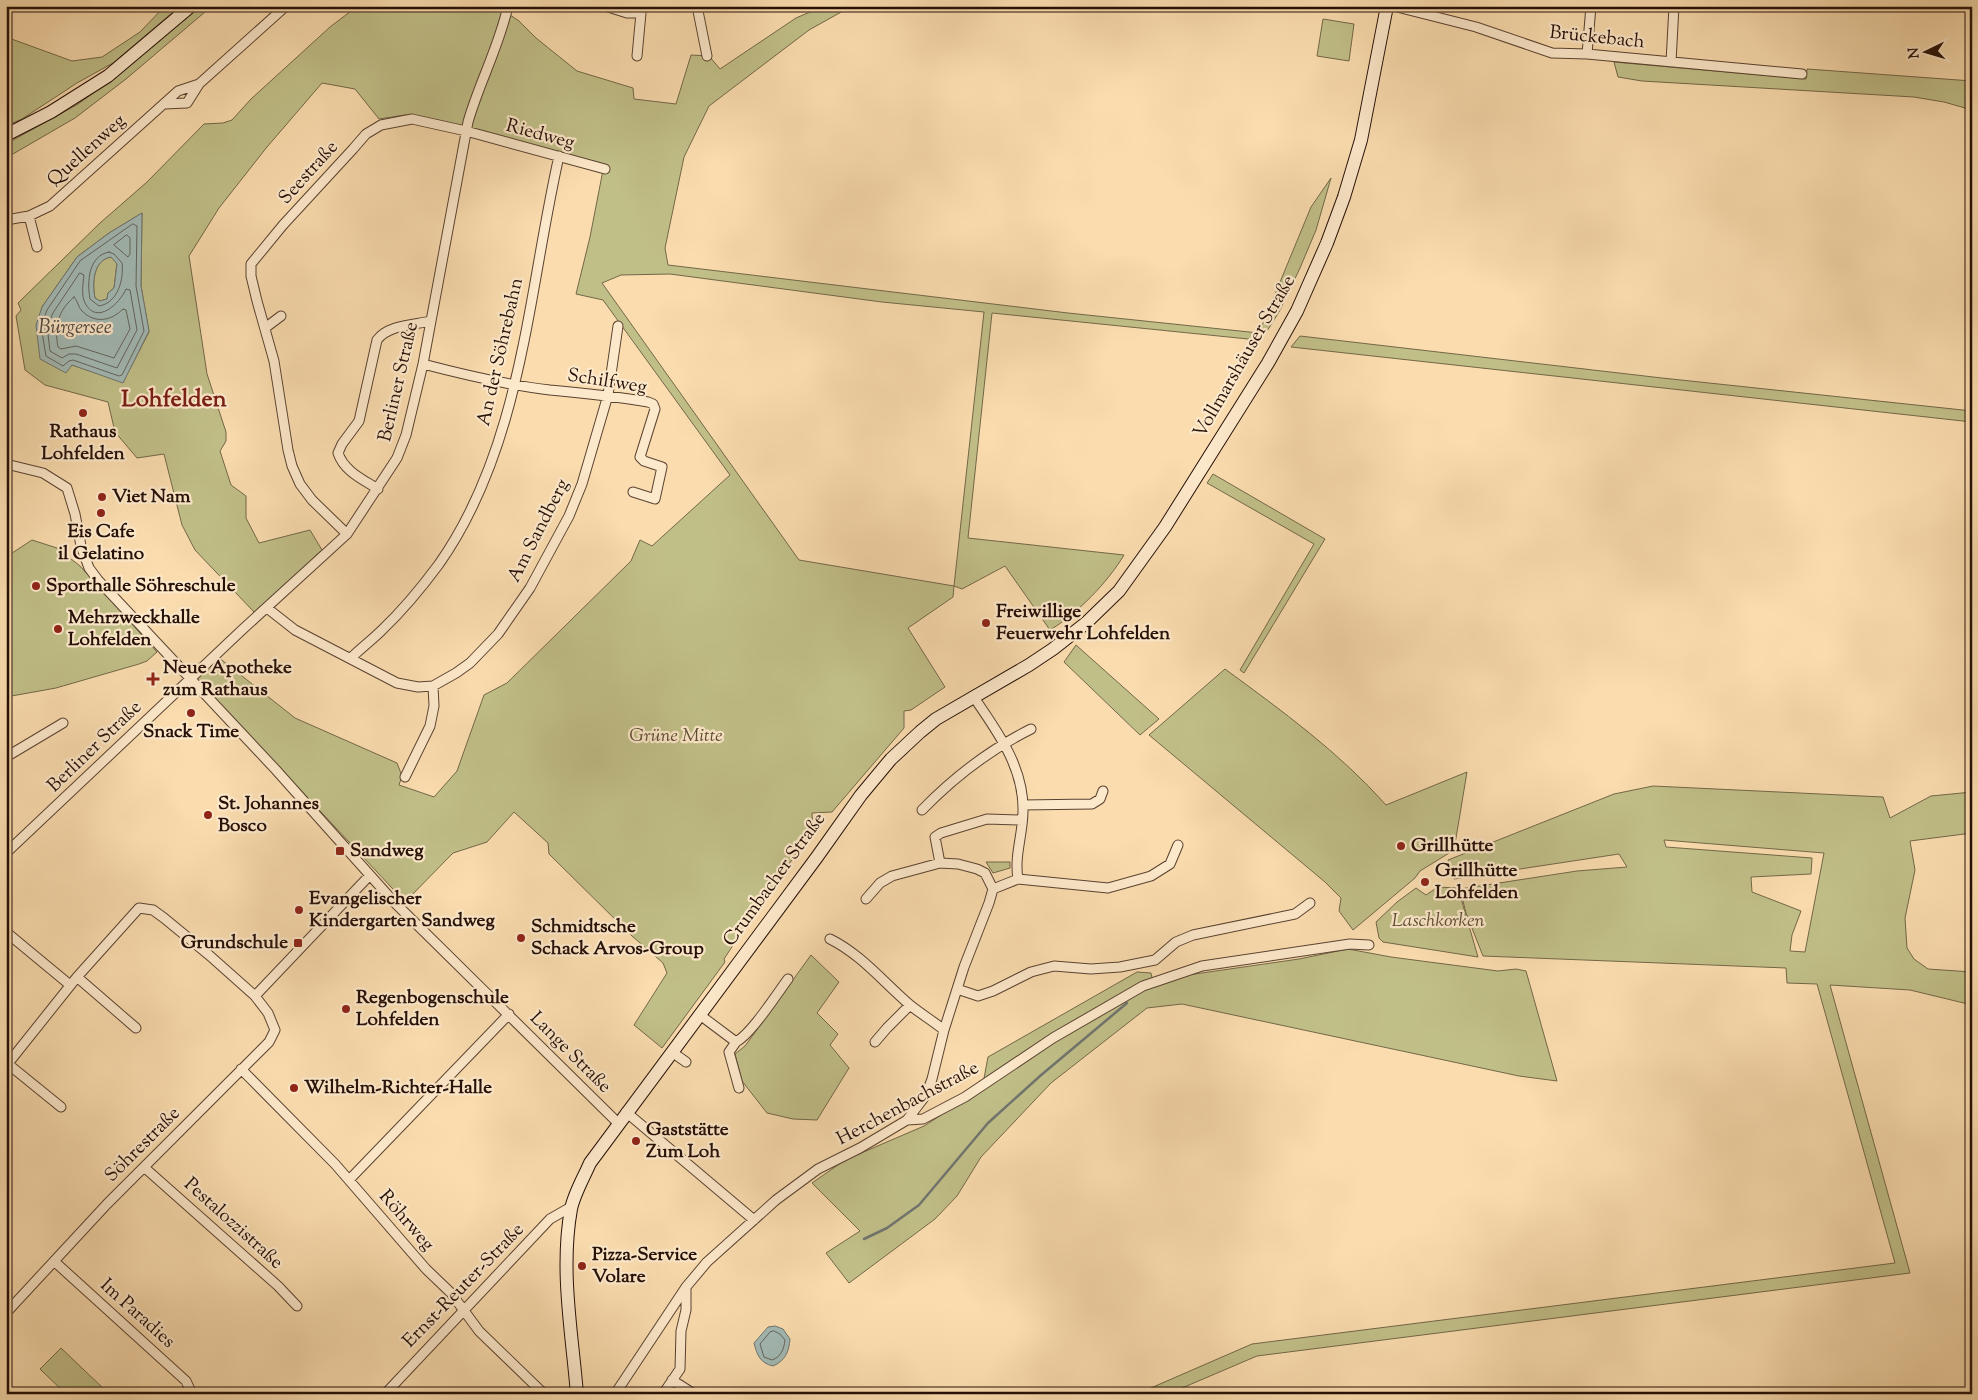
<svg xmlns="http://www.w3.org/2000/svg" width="1978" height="1400" font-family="'Sorts Mill Goudy',serif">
<rect width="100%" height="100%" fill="#fadcae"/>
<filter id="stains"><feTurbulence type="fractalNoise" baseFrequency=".004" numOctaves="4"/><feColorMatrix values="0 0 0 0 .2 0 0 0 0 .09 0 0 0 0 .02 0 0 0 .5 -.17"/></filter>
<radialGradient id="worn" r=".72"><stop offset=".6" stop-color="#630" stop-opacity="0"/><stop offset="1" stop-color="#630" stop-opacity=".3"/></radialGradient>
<path fill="#c1bf88" stroke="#736748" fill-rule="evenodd" d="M165,6H180L113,63L77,83L22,119L6,126V37L72,61L102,57L140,32Z
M201,6H212L126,79L75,118L6,158V144L78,104L121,73Z
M355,6H497L519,21L536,38L577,71L633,88L634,99L676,104L691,55L709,56L720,69L796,18L824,6H852L809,30L709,106L684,157L665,248L668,265L1068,313L1259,333L1311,207L1331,178L1316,230L1300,268L1279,312L1267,331L1260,333L1258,340L992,313L968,538L1124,555C1108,582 1077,614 1050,630L1005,566L962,589L954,586L953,597L908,628L945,687L911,710L904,711V728L832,812L812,813L813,831L760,904L724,959L725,962L662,1048L634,1025L667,973L663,963L632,936L549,854L548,843L514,812L487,842L453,853L405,902L197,679L218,657L295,718L397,763L402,776L399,785L434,797L457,771L484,695L507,683L631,561L640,540L652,546L730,475L603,300L576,294L590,237L604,165L456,125L405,115L379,119L355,89L322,83L267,147L219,208L189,256L207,374L226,432V441L220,451L231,485L246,496V518L259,543L310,530L322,550L254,612L195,550L182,525L164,454L137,458L115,432L108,402L45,385L25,370L16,316L21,310L18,303L100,223L147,182L204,124L223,123L232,120L251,99L330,27L355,8ZM142,213L141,286L149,332L123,382L72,365L42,307L77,257L109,233ZM670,274L882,302L984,312L954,586L799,560L602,283L621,275Z
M1323,19L1354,24L1349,61L1317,56Z
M1614,62L1806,79L1807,69L1972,81V110L1944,102L1914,97L1642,81L1618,77Z
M111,257L117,263L114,288L108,293L107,299L100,301L95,298C92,283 93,260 111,257Z
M1300,336L1662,378L1972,411V422L1291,347Z
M1213,474L1325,539L1244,673L1240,670L1314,544L1207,483Z
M32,540L57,548L80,566L157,652L147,661L139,664L56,688L6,697V557Z
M1076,645L1159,719L1140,735L1064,662Z
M1225,669C1281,710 1340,753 1386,805L1467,772L1454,850L1420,871L1415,878L1353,930L1339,911L1341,898L1325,882L1149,735Z
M1653,786L1883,797L1890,818L1931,796L1972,792V833L1910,841L1915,870L1905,918L1907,948L1914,959L1928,969L1972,972V1005L1910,990L1830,985L1910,1273L1257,1356L1168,1394H1137L1252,1344L1895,1263L1817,984L1787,983L1786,968L1483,956L1466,913L1460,889L1577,871L1627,867L1619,854L1454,879L1448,860L1614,794ZM1664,840L1824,853L1805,952L1790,951L1792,935L1801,911L1752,892L1751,877L1811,874L1812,858L1666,847Z
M986,862H1010V868L993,873Z
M1438,887L1458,888L1478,957L1383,942L1379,938L1376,922L1397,902L1416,888L1426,895Z
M1348,949L1391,957L1498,971L1516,969L1526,971L1557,1081L1519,1076L1182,1004L1147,1008L1051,1083L981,1157L957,1196L935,1219L849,1283L826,1253L860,1231L812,1183L845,1160L924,1126L982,1089L988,1057L1137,972L1151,973L1154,987L1188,975L1299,959Z
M811,955L839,982L817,1013L838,1034L830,1045L849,1068L817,1120L793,1119L767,1113L742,1081L735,1054L745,1046Z
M61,1348L105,1390L109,1394H66L40,1369Z"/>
<path fill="#a2b9b4" stroke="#70756f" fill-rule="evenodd" d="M142,213L141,286L149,331L123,383L72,365L66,373L40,359L36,325L42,307L77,257L109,233ZM111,257L117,264L114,288L108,293L107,299L100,301L95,298C92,284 93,260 111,257Z
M775,1326L783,1329L790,1339C789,1352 785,1361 773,1366C760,1363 757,1355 754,1343L768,1327Z"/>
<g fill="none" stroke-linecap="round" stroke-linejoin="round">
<path stroke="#64645e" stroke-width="1" d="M133,224L137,226L136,286L144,331L122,375L119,376L73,360L69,361L63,366L46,356L41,326L47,310L80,261Z
M127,235L130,238V254L128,257L114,245Z
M109,252L114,254L122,263C124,279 118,303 99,306L90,299C87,282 88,256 109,252Z
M80,273L84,275C83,284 81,295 85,303C97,326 120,303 126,289L130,290L137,330L117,368L76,354H69L62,358L50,351L47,326L53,313Z
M74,297C78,301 78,307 82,311C95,324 111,321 123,309L126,310L130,329L114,358L76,346L61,349L58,347C54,326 58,311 74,297Z
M774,1331L780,1334L785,1340C784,1349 781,1357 772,1360L764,1357L760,1344L770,1332Z"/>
<path stroke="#70756f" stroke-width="2.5" d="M864,1239L887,1228L919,1205L988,1123L1040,1076L1127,1003"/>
<g stroke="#5a4231" stroke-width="11">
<path id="minor" d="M605,6L627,13H641V6
M697,6L707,56
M1393,6L1476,27L1552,53L1587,54L1802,74
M1587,54L1591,6
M637,56L641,13
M1671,62L1674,6
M164,104L187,103L199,84
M29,216L37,247
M6,220L29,216L50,206L178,91L199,84L286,6
M265,328L281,316
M423,364C465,375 506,385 550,390C583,393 615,396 648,402L653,404L655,409L640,457L644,461L662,467L655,499L633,492
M6,464L43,473L67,488L75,514L81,546L89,568L98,580L276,770L394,902L618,1123
M378,489C362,479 344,471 338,453L342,444L359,421L377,340C388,325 413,325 431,321
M347,534L312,500L300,484L292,466L288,450L274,361L257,301L251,276V264L283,225L353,149L366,134L381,125L412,119L466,131L605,169
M267,608L295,630L397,683L418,687L433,686L456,673L470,663L498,634L530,588L569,516L582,484L608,395L618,326
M351,658C361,648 372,640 382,630C402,611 422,587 439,564C522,446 528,293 559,156
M973,696C997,731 1024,767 1023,811C1023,834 1014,856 1018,879
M6,757L63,723
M405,777L430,726L434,706L433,686
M1023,805L1092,804L1100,799L1103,791
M922,810C955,776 989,750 1031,729
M6,853L243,629L347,534L397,458L406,435L423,364L468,122C479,83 499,47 508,6
M940,863L935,837L941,833L987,819L1022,820
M1018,879L1108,888L1151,876L1170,864L1178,845
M866,899L880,883L892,876L940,863L958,864L977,869L985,873L993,889
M6,932L70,985
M830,939C862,955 883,982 910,1005C921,1014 933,1021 944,1030
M77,977L136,1028
M957,989L978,996L993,991L1031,972L1054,966L1091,969L1120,967L1155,960L1176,942L1193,935L1295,914L1310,903
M255,996L370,875
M700,1015L736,1042C752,1033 776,995 788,979
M736,1042L729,1052L739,1088
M875,1042L887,1028L910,1005
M672,1052L686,1062
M8,1064L61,1107
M6,1066L77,977L139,908L153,910L164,918L209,955L255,996L268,1013L275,1030L269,1042L107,1204L6,1313
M241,1069L335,1164L426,1269L451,1293L479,1331L544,1394
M626,1112L754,1220
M907,1120L926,1095L932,1079L944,1030L964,967L989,903L993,889L1018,879
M145,1168L278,1286L297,1306
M349,1180L509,1014
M55,1262L186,1381L192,1394
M672,1380L694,1394
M385,1394L550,1219L571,1207
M615,1394L686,1287L707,1262L776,1200L818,1169L860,1148L907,1120L923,1119L965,1097L1053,1038L1143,986L1202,966L1350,944L1369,945
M663,1394L680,1369L681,1331L686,1310V1287"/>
</g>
<g stroke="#250f07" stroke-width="14">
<path id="secondary" d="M6,135L51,112L108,76L191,6
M577,1394C572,1333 560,1270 571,1209C574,1194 584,1177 590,1163L817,857L861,795L891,759L920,732L936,719L1029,665L1053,649L1086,623L1119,591L1165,527L1268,363L1297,311L1327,243L1344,197L1361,140L1387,6"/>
</g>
<use href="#minor" stroke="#fce8ca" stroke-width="9"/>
<use href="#secondary" stroke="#fce8ca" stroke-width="12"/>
</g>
<g fill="#8f2418" stroke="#fce8ca" stroke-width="2">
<circle cx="83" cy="413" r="5"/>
<circle cx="102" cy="497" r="5"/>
<circle cx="101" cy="513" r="5"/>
<circle cx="36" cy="586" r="5"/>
<circle cx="986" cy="623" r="5"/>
<circle cx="58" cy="629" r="5"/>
<path d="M150.5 671.5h5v5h5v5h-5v5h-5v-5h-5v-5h5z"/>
<circle cx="191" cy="713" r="5"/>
<circle cx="208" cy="815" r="5"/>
<circle cx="1401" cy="846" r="5"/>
<rect x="335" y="846" width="10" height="10" rx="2.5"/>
<circle cx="1425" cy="882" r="5"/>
<circle cx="299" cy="910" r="5"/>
<circle cx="521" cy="938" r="5"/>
<rect x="293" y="938" width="10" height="10" rx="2.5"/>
<circle cx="346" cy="1009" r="5"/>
<circle cx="294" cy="1088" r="5"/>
<circle cx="636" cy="1141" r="5"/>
<circle cx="582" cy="1266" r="5"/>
</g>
<g text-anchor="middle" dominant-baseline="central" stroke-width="4.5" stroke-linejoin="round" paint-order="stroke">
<g font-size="19" fill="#250f07" stroke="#fce8ca">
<text transform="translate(1597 38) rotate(6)">Brückebach</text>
<text transform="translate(540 135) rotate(15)">Riedweg</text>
<text transform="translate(87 151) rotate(-42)">Quellenweg</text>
<text transform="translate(309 173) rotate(-48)">Seestraße</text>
<text transform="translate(501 352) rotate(-77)">An der Söhrebahn</text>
<text transform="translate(1245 357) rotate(-60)">Vollmarshäuser Straße</text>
<text transform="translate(399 382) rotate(-77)">Berliner Straße</text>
<text transform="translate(607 382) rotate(9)">Schilfweg</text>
<text transform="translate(539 531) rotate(-63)">Am Sandberg</text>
<text transform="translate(95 747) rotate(-44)">Berliner Straße</text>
<text transform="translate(775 880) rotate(-54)">Crumbacher Straße</text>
<text transform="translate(570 1053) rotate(45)">Lange Straße</text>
<text transform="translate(908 1104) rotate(-28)">Herchenbachstraße</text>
<text transform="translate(143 1145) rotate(-45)">Söhrestraße</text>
<text transform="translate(406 1221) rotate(49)">Röhrweg</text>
<text transform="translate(233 1224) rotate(42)">Pestalozzistraße</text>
<text transform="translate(464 1286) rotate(-46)">Ernst-Reuter-Straße</text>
<text transform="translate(137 1314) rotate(42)">Im Paradies</text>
</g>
<g font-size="19" font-weight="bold" fill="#250f07" stroke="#fce8ca" text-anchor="start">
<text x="83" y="432" text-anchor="middle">Rathaus<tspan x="83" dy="22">Lohfelden</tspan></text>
<text x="112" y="497">Viet Nam</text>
<text x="101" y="532" text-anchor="middle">Eis Cafe<tspan x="101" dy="22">il Gelatino</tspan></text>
<text x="46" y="586">Sporthalle Söhreschule</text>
<text x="996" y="612">Freiwillige<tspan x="996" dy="22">Feuerwehr Lohfelden</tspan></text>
<text x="68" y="618">Mehrzweckhalle<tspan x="68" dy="22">Lohfelden</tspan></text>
<text x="163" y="668">Neue Apotheke<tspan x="163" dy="22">zum Rathaus</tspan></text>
<text x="191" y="732" text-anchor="middle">Snack Time</text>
<text x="218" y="804">St. Johannes<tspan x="218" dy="22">Bosco</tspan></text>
<text x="1411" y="846">Grillhütte</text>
<text x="350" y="851">Sandweg</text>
<text x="1435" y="871">Grillhütte<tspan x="1435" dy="22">Lohfelden</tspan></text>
<text x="309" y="899">Evangelischer<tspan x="309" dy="22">Kindergarten Sandweg</tspan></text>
<text x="531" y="927">Schmidtsche<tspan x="531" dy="22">Schack Arvos-Group</tspan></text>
<text x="288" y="943" text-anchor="end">Grundschule</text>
<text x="356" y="998">Regenbogenschule<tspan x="356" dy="22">Lohfelden</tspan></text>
<text x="304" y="1088">Wilhelm-Richter-Halle</text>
<text x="646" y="1130">Gaststätte<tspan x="646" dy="22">Zum Loh</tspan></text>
<text x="592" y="1255">Pizza-Service<tspan x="592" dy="22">Volare</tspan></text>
</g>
<g font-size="19" font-style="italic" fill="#5c4d34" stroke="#fce8ca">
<text x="676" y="736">Grüne Mitte</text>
<text x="1438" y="921">Laschkorken</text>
</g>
<g font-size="20" font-style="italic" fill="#514a44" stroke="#fce8ca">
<text x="75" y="328">Bürgersee</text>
</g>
<g font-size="24" font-weight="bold" fill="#7a1f14" stroke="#fce8ca">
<text x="174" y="400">Lohfelden</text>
</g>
</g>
<rect width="1978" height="1400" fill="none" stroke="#fadcae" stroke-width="25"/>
<rect x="8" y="8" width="1963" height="1385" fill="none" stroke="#250f07" stroke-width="2.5"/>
<rect x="12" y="12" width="1953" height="1375" fill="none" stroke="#250f07"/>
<g transform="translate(1926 52) rotate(265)" stroke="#fce8ca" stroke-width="4" paint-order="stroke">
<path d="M0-4L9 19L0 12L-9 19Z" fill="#250f07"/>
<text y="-8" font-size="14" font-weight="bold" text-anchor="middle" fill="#250f07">N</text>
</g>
<rect width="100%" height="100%" filter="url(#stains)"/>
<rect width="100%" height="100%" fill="url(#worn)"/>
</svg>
